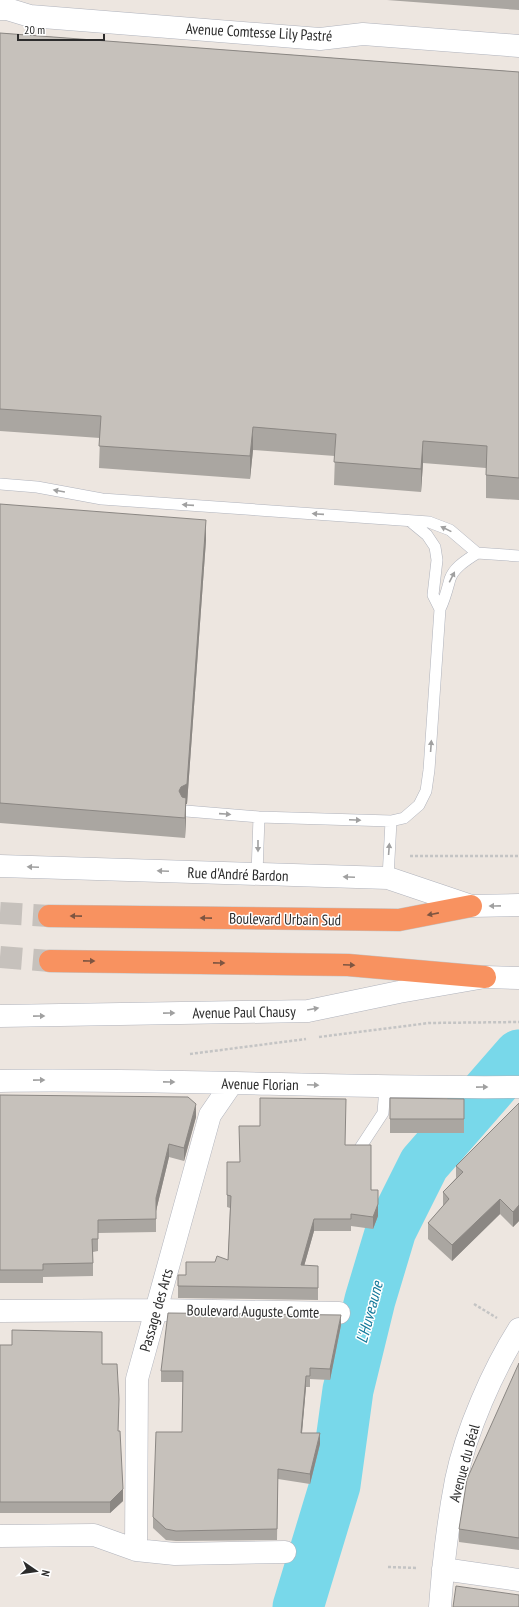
<svg xmlns="http://www.w3.org/2000/svg" width="519" height="1607" font-family="'PT Sans Narrow',sans-serif">
<rect width="100%" height="100%" fill="#ede6e0"/>
<g fill="none" stroke-linecap="round" stroke-linejoin="round">
<path stroke="#78d8ea" stroke-width="51" d="M298,1607L335,1485L348,1390L370,1300L391,1230L424,1164L519,1055"/>
<path stroke="#c6c1bc" stroke-width="22" stroke-dasharray="22 11" stroke-linecap="butt" d="M0,913L49,916
M0,957L50,961"/>
<g stroke="#b0b3bc" stroke-width="12">
<path id="lane" d="M0,484L37,487L102,499L429,522L450,530L477,553L519,556
M410,521L427,535L435,547L437,560L433,595L440,609
M186,811L259,817L391,821L404,818L419,805L426,791L429,770L440,609C445,599 447,590 450,579C454,567 467,560 477,553
M257,874L259,817
M388,878L391,821
M358,1151L383,1113L385,1087"/>
</g>
<g stroke="#b0b3bc" stroke-width="23">
<path id="street" d="M0,1081C173,1078 346,1089 519,1087
M0,1311L157,1310L339,1313
M0,1536L94,1535L136,1550L175,1554L285,1552
M136,1550L137,1379L210,1115L232,1083
M443,1569L519,1580
M440,1607C443,1565 448,1522 456,1480C466,1431 493,1370 519,1329"/>
</g>
<g stroke="#b0b3bc" stroke-width="23">
<path id="secondary" d="M0,9H7L30,16L320,39L363,34L519,46
M0,866L388,878L471,906L519,905
M0,1016L308,1011L399,992L485,977L519,978"/>
</g>
<g stroke="#c4c4c4" stroke-width="23">
<path id="highway" d="M49,916L399,920L471,906
M50,961L348,965L485,977"/>
</g>
<path stroke="#c4c4c4" stroke-width="2.5" stroke-dasharray="3 2" stroke-linecap="butt" d="M410,856H519
M319,1037L429,1023L519,1022
M190,1054L306,1039
M474,1304L497,1318
M388,1567L418,1568"/>
<use href="#lane" stroke="#fff" stroke-width="11"/>
<use href="#street" stroke="#fff" stroke-width="22"/>
<use href="#secondary" stroke="#fff" stroke-width="22"/>
<use href="#highway" stroke="#f89260" stroke-width="22"/>
</g>
<path fill="#aaa6a1" d="M387,0H519V10Z
M0,33L519,72V500L486,498V468L423,463L421,492L334,485L335,456L253,450L250,479L99,468L100,438L0,431Z
M0,504L206,540L187,804H186V818L185,838L0,823Z
M0,1095L196,1117L184,1161L169,1157L156,1211V1232L98,1233V1251L93,1252V1276L43,1277V1283H0Z
M464,1099V1133H390V1119Z
M519,1103V1221L513,1227L500,1214L452,1261L428,1239V1223L443,1206V1192L456,1178V1166Z
M346,1145L371,1190L378,1216L373,1229L351,1226V1231H314L304,1266H318V1300L178,1298V1275H186L215,1262L228,1260L230,1208L227,1207V1162H240Z
M341,1325L330,1380L310,1379V1387H306L302,1433L320,1444L310,1484L278,1479L277,1540L176,1541L166,1540L153,1528V1517L182,1432L183,1382H161V1371Z
M0,1345L102,1364L119,1410L118,1431L123,1501L110,1513H0Z
M519,1363V1550L459,1542V1529Z"/>
<path fill="#8b8783" d="M253,427V450L250,479V456Z
M423,441V463L421,492V469Z
M206,520V540L187,804H186V818L185,838V818L179,791Z
M196,1104V1117L184,1161V1148Z
M169,1144V1157L156,1211V1232V1198Z
M500,1199V1214L452,1261V1245Z
M378,1204V1216L373,1229V1217Z
M519,1205V1221L513,1227V1212Z
M314,1219V1231L301,1277V1265Z
M341,1315V1325L330,1380V1369Z
M306,1376V1387L301,1443V1433Z
M320,1433V1444L310,1484V1474Z
M123,1489V1501L110,1513V1502Z"/>
<path fill="#c6c1bb" stroke="#8b8783" d="M0,33L519,72V478L486,475L487,446L423,441L421,469L334,462L336,434L253,427L250,456L99,446L101,416L0,409Z
M0,504L206,520L187,784L181,787L179,791L182,797L186,798L185,818L0,803Z
M0,1095L188,1097L196,1104L184,1148L169,1144L156,1198V1219L98,1220V1239H92L93,1263L43,1264V1270H0Z
M260,1098L346,1099L345,1145H371V1190H378V1204L373,1217L351,1214V1219H314L301,1265L318,1266V1288L178,1286V1275H186V1262H215L217,1256L228,1260L231,1196L227,1195V1162H240L239,1126H260Z
M390,1098L464,1099V1119H390Z
M519,1103V1205L513,1212L500,1199L452,1245L428,1223L449,1199L443,1192L463,1172L456,1166Z
M168,1313L341,1315L330,1369L310,1368V1376H306L301,1433H320L310,1474L278,1469L277,1529L176,1531L166,1529L153,1517L156,1432H182L183,1371H161Z
M12,1330L102,1332V1364H117L119,1399L118,1431H120L123,1489L110,1502H0V1345H12Z
M519,1363V1538L459,1529L467,1479Z
M456,1586L519,1595V1607H453Z"/>
<defs><path id="oneway-solid" d="M-6-.8H1V-3.2L6.5 0L1 3.2V.8H-6Z"/></defs>
<g fill="#a0a0a0">
<use href="#oneway-solid" transform="translate(59 491) rotate(-170)"/>
<use href="#oneway-solid" transform="translate(188 505) rotate(-176)"/>
<use href="#oneway-solid" transform="translate(318 514) rotate(-176)"/>
<use href="#oneway-solid" transform="translate(446 529) rotate(-154)"/>
<use href="#oneway-solid" transform="translate(452 577) rotate(-63)"/>
<use href="#oneway-solid" transform="translate(431 746) rotate(-86)"/>
<use href="#oneway-solid" transform="translate(225 814) rotate(4)"/>
<use href="#oneway-solid" transform="translate(355 820) rotate(2)"/>
<use href="#oneway-solid" transform="translate(258 846) rotate(90)"/>
<use href="#oneway-solid" transform="translate(389 849) rotate(-86)"/>
<use href="#oneway-solid" transform="translate(33 867) rotate(-178)"/>
<use href="#oneway-solid" transform="translate(163 871) rotate(-178)"/>
<use href="#oneway-solid" transform="translate(349 877) rotate(-178)"/>
<use href="#oneway-solid" transform="translate(495 906) rotate(179)"/>
<use href="#oneway-solid" transform="translate(313 1009) rotate(-10)"/>
<use href="#oneway-solid" transform="translate(169 1013) rotate(-1)"/>
<use href="#oneway-solid" transform="translate(39 1016) rotate(-1)"/>
<use href="#oneway-solid" transform="translate(39 1080) rotate(-1)"/>
<use href="#oneway-solid" transform="translate(169 1082) rotate(1)"/>
<use href="#oneway-solid" transform="translate(313 1085) rotate(2)"/>
<use href="#oneway-solid" transform="translate(482 1087) rotate(-1)"/>
</g>
<g fill="#7e5541">
<use href="#oneway-solid" transform="translate(433 914) rotate(169)"/>
<use href="#oneway-solid" transform="translate(76 916) rotate(-179)"/>
<use href="#oneway-solid" transform="translate(206 918) rotate(-179)"/>
<use href="#oneway-solid" transform="translate(89 961) rotate(1)"/>
<use href="#oneway-solid" transform="translate(219 963) rotate(1)"/>
<use href="#oneway-solid" transform="translate(349 965) rotate(3)"/>
</g>
<g text-anchor="middle" dominant-baseline="central" stroke-width="3" stroke-linejoin="round" paint-order="stroke">
<g font-size="15" fill="#2c2c2c" stroke="#fff">
<text transform="translate(259 32) rotate(3)">Avenue Comtesse Lily Pastré</text>
<text transform="translate(238 874) rotate(2)">Rue d'André Bardon</text>
<text transform="translate(285 919) rotate(1)">Boulevard Urbain Sud</text>
<text transform="translate(244 1012) rotate(-1)">Avenue Paul Chausy</text>
<text transform="translate(260 1084) rotate(1)">Avenue Florian</text>
<text transform="translate(156 1310) rotate(-74)">Passage des Arts</text>
<text transform="translate(253 1311) rotate(1)">Boulevard Auguste Comte</text>
<text transform="translate(464 1463) rotate(-75)">Avenue du Béal</text>
</g>
<g font-size="16" font-style="italic" fill="#13799a" stroke="#fff">
<text transform="translate(369 1312) rotate(-75)">L'Huveaune</text>
</g>
</g>
<g transform="translate(36 1571) rotate(103)" stroke="#ffffff" stroke-width="3" paint-order="stroke">
<path d="M0-3L7 15L0 10L-7 15Z" fill="#2c2c2c"/>
<text y="-6" font-size="11" font-weight="bold" text-anchor="middle" fill="#2c2c2c">N</text>
</g>
<path d="M18 34v6h86v-6" fill="none" stroke="#2c2c2c" stroke-width="2"/>
<text x="24" y="34" font-size="12" fill="#2c2c2c" stroke="#ffffff" stroke-width="3" paint-order="stroke">20 m</text>
</svg>
